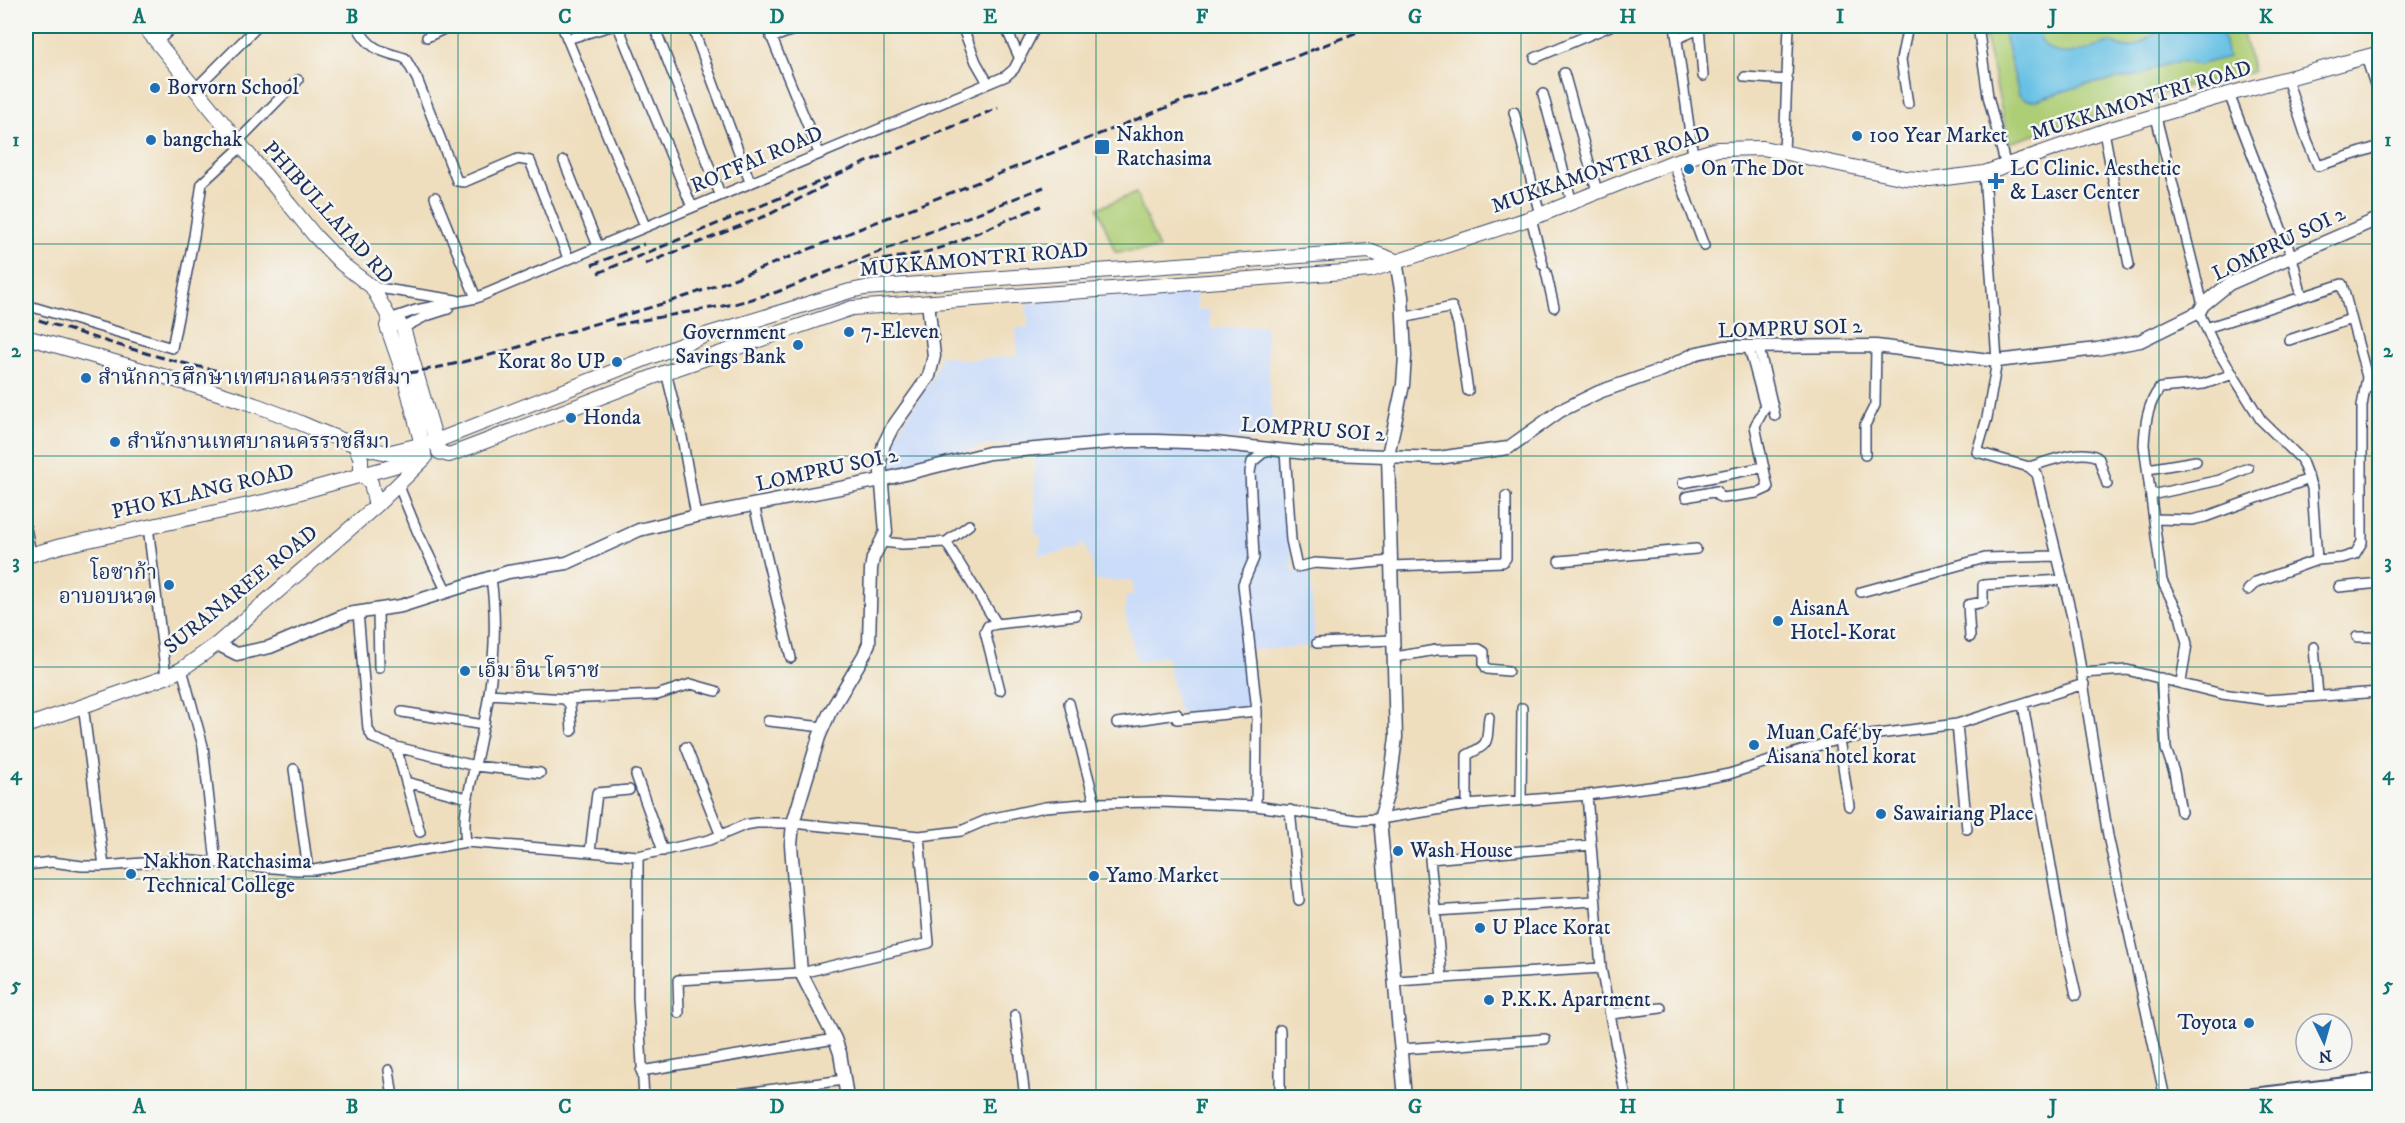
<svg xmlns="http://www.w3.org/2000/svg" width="2405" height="1123" font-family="'IM FELL DW Pica','Noto Serif Thai',serif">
<rect width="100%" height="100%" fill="#f6f6f2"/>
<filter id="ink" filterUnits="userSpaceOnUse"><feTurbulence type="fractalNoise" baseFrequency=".0167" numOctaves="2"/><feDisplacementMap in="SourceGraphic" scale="12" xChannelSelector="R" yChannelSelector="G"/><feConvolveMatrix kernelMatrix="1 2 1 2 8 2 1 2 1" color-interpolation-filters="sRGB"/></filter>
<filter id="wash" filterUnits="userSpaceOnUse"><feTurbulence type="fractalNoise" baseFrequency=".008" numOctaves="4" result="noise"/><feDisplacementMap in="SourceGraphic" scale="24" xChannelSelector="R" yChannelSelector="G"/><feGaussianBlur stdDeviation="1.35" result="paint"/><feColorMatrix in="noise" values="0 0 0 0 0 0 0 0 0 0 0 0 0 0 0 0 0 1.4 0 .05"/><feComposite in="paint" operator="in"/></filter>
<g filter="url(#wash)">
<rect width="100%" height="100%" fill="#efdebd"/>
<path fill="#cadcf9" d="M1195,289L1197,310L1209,309L1211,329L1265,325L1274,441L1137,435L987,445L885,475L887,457L892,441L934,375L940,355L967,360L1018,356L1016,328L1029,327L1026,303Z
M1146,447L1216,448L1282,456L1293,571L1310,567L1315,646L1245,650L1252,707L1183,715L1177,706L1167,656L1137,662L1125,614L1126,596L1133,595V580L1094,581L1092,563L1083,542L1080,548L1064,549V553L1038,555L1042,537L1035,533L1034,453Z"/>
<path fill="#aece76" stroke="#647e6a" stroke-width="1.5" d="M1983,26H2241L2253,72L2182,88L2009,143Z
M1136,193L1159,249L1115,252L1098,208Z"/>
<path fill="#68c1e5" stroke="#4278a2" stroke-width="1.5" d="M2002,26H2039C2039,29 2039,36 2041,40C2055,65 2092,48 2112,42C2134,56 2138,42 2155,34C2172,26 2204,23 2222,28L2228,57L2198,65L2180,61L2157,67L2141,75L2084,85L2037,100H2026L2019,95Z"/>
</g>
<g filter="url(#ink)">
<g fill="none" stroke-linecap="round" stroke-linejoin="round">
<g stroke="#3b496c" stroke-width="12">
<path id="minor" d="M357,26C370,50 380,51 405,58L417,79L457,181L464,182L518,159L530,161L568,258
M562,26L645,226
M618,26L692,207
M654,26L720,194
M692,26L750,182
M767,26L819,153
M962,26L976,62L988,83
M1005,26L1020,59
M1675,26L1693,155
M1699,26L1703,76
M1978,26L1988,96L2006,167
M427,37L450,26
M771,38L804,26
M1678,38L1699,29
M567,39L611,26
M156,43L174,26
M2366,57L2380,100
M1535,58L1610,26
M1564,73L1597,191
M1745,77L1788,80
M2287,79L2307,140L2318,166L2380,146
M194,90L258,26
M1543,94L1572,203
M2229,94L2292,257L2302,297
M1908,104L1901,60L1908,26
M1514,112L1540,215
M2156,117L2203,305
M2104,131L2129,265
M237,142L298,80
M1784,152L1789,26
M564,161L598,246
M1673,162L1704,246
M1984,173L1997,361L1987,418L1977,452L2029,467L2037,474L2073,621L2108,836L2165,1098
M435,197L476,298
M1531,218L1543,265
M1546,272L1554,307
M372,287L456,300
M26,305L172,348L194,236L202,183L241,147
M2199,312L2213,343L2261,420L2301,459L2312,488L2317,560
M1403,318L1452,307L1458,324L1468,391
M390,319L416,310L476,298L1006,76L1014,69L1036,26
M403,328L426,316L448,309
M2206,328L2342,284L2367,377L2362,406V542L2355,554L2342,558L2317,560L2256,582L2248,590
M2289,340L2351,319
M1759,348L1775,416
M666,372L682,437L696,516
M2365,388L2380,385
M1285,451L1291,540L1297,567L1315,563L1346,565L1391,561
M1865,455V425L1875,405L1876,346
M2029,467C2046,462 2086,446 2099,459L2107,484
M2148,469L2196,461
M1683,483L1764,467
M398,484L418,533L447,592
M2151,495L2220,480L2248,468
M1686,497L1717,491L1718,496L1723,498L1757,493L1768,488L1755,426L1765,407L1764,403L1749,348
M754,505L791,658
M2154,519L2192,520L2205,517L2309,479
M148,526L166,677
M26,528L31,554
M882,542L902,544L946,542L997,624L1076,615
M946,542L969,525
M1559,561L1696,549
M1392,566L1503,562L1506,558V496
M2339,587L2380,583
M1861,592L1985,558L2056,556
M378,610L379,668
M358,612L368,729L373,738L396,747L475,766L540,773
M997,624L988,626L985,632L1000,690
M1970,637L1968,605L1983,602V585L2063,580
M2357,637H2380
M1317,643L1394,640
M2314,647L2318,696
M1395,657L1436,650L1479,649L1484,652V664L1487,669L1508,671
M182,669L203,746L216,863
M2083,673L2127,670L2222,694L2266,700L2380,692
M2161,678L2166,749L2174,772L2181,812
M2181,682L2187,644L2180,616L2162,581L2144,445C2145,425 2147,405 2160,388L2204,384L2233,374
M489,694L565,699L570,705L572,731
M565,699L657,695L691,684L716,691
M1069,703L1095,803
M2023,704L2063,936L2076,995
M83,705L104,866
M402,712L484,725
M1177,719L1257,711
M768,721L823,727
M1117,723L1177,714
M1957,724L1967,829
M1839,739L1849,806
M396,747L406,782L467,798
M686,747L721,836
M294,769L308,870
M636,775L663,851
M406,782L420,832
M1587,795L1601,968L1626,1098
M1521,799L1522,708
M1467,805V755C1491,743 1486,744 1489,717
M1256,806L1257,711L1243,584L1254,558L1250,472L1252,462L1269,448
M1290,810L1299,900
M466,842C461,808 474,775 480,742C492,687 499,633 491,578
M590,852L597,793L629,790
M638,856V998L644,1098
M26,865L52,862L82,866H104L181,860L296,870H314L466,842L638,856L709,840L745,825L756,823H793L919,836L961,831L989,819L1045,807L1095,803L1160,802L1256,806L1357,820L1380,819L1467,805L1587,795L1689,782L1729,774L1839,739L1957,724L2084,684
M1435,911L1594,901
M1442,978L1430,859L1591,845
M1396,981L1601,968
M679,1013L678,980L801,973L929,943L919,836
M1611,1014L1661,1008
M1015,1015L1025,1098
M1402,1049L1545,1039
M389,1070L393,1098
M641,1071L835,1039
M706,1098L844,1080
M1280,1098V1030"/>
</g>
<g stroke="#3b496c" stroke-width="15">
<path id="tertiary" d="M1396,261L1402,296L1405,356L1403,385L1388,455L1396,737L1390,785L1380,819L1405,1098
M217,644L237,654L270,647L348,614L401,606L508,572L567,563L639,530L696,516L881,480L989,453L1129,441H1157L1215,443L1306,453L1438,458L1508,448L1560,411L1599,392L1662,370L1697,353L1725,347L1876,346L1997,361L2097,349L2140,341L2199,312L2203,305L2229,284L2380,218
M847,1098L840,1053L835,1039L801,973L791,845L793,823L819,737L829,714L864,655L869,643L871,569L873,558L886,532L880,461L884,444L892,428L929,376L934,356L928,302"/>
</g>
<g stroke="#3b496c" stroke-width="16">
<path id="secondary" d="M144,26L315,236L342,264L372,287L390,319L399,323L403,328L438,448
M390,319L387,326L404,375L424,453
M26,337C103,359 181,380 258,406C304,422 347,448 396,454
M355,445L361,459V476
M439,452L449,455L473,446L666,372L852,308L1371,270L1540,215L1673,162L1718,149L1763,148L1905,178L1930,180L1984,173L2104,131L2229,94L2380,53
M387,453L436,441L709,334L850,291L865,288L1369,251L1396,261
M363,475L371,483L376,506
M26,556L61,546L272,500L423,458
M26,726L166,677L182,669L217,644L376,506L425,458"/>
</g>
<g stroke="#3b496c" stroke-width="20">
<path id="trunk" d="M2245,1098L2380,1082"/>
</g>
<use href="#minor" stroke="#fff" stroke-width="9"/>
<use href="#tertiary" stroke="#fff" stroke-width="12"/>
<use href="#secondary" stroke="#fff" stroke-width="14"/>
<use href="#trunk" stroke="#fff" stroke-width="16"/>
<path stroke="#1b2f5e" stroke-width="3" stroke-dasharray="9 4.5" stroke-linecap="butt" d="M870,262L923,253L943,247L1041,206
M645,264L770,214L828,184
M592,265L644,244
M598,273L998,108
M26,316C122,346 229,385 331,381C417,378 499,354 581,328C617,317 654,307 690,295C751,273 810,249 869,225C1037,159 1205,92 1373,26
M615,325L734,304L777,292L1044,187"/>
</g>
</g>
<path fill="none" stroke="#0f766e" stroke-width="1.5" stroke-opacity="0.55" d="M246,26V1098M458,26V1098M671,26V1098M884,26V1098M1096,26V1098M1309,26V1098M1521,26V1098M1734,26V1098M1947,26V1098M2159,26V1098M26,244H2380M26,456H2380M26,667H2380M26,879H2380"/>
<g fill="#1f6fb2" stroke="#f6f6f2" stroke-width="2">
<circle cx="155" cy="88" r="6"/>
<circle cx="1857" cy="136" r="6"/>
<circle cx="151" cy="140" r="6"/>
<rect x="1094" y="139" width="16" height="16" rx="3"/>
<circle cx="1689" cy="169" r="6"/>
<path d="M1993 172h6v6h6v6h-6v6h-6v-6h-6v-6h6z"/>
<circle cx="849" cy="332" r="6"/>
<circle cx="798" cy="345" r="6"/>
<circle cx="617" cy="362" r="6"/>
<circle cx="86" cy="378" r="6"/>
<circle cx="571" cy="418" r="6"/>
<circle cx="115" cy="442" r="6"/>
<circle cx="169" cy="585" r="6"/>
<circle cx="1778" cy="621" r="6"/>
<circle cx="465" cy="671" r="6"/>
<circle cx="1754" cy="745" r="6"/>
<circle cx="1881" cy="814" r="6"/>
<circle cx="1398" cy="851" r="6"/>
<circle cx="131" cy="874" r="6"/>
<circle cx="1094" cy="876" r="6"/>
<circle cx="1480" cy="928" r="6"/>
<circle cx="1489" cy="1000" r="6"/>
<circle cx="2249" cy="1023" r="6"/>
</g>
<g text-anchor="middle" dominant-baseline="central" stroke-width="5" stroke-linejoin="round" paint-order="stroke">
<g font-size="21" fill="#1b2f5e" stroke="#f6f6f2" text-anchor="start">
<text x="167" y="88">Borvorn School</text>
<text x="1116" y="135">Nakhon<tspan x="1116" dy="24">Ratchasima</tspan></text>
<text x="1869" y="136">100 Year Market</text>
<text x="163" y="140">bangchak</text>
<text x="1701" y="169">On The Dot</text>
<text x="2010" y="169">LC Clinic. Aesthetic<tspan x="2010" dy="24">&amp; Laser Center</tspan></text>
<text x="861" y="332">7-Eleven</text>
<text x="786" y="333" text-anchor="end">Government<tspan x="786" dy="24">Savings Bank</tspan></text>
<text x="605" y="362" text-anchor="end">Korat 80 UP</text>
<text x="98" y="378">สำนักการศึกษาเทศบาลนครราชสีมา</text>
<text x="583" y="418">Honda</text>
<text x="127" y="442">สำนักงานเทศบาลนครราชสีมา</text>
<text x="157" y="573" text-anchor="end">โอซาก้า<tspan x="157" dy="24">อาบอบนวด</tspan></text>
<text x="1790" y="609">AisanA<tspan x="1790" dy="24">Hotel-Korat</tspan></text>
<text x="477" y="671">เอ็ม อิน โคราช</text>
<text x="1766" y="733">Muan Café by<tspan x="1766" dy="24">Aisana hotel korat</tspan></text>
<text x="1893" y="814">Sawairiang Place</text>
<text x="1410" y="851">Wash House</text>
<text x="143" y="862">Nakhon Ratchasima<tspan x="143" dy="24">Technical College</tspan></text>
<text x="1106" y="876">Yamo Market</text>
<text x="1492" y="928">U Place Korat</text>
<text x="1501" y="1000">P.K.K. Apartment</text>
<text x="2237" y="1023" text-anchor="end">Toyota</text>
</g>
<g font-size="21" fill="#1b2f5e" stroke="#f6f6f2">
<text transform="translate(2141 101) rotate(-17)">MUKKAMONTRI ROAD</text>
<text transform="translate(757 160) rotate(-23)">ROTFAI ROAD</text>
<text transform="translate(1601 170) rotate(-19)">MUKKAMONTRI ROAD</text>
<text transform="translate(328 213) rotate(48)">PHIBULLAIAD RD</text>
<text transform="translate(2279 244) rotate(-26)">LOMPRU SOI 2</text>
<text transform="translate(974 260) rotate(-5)">MUKKAMONTRI ROAD</text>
<text transform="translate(1790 329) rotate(-2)">LOMPRU SOI 2</text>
<text transform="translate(1313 430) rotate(4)">LOMPRU SOI 2</text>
<text transform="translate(827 470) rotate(-12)">LOMPRU SOI 2</text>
<text transform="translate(203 492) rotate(-13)">PHO KLANG ROAD</text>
<text transform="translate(241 590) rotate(-39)">SURANAREE ROAD</text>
</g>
</g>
<rect width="2405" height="1123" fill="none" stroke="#f6f6f2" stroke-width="66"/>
<g transform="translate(2324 1042) rotate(175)"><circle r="28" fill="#f6f6f2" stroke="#9ea6b7" stroke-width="1.5"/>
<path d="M0-4.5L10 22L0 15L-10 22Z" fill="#1f6fb2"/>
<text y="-9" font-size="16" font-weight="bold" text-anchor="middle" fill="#1b2f5e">N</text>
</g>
<rect x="33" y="33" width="2339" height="1057" fill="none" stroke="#0f766e" stroke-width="2"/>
<g font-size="20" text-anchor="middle" font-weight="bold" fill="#0f766e">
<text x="139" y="23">A</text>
<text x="352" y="23">B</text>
<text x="565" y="23">C</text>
<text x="777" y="23">D</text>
<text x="990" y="23">E</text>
<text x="1202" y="23">F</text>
<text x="1415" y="23">G</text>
<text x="1628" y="23">H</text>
<text x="1840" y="23">I</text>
<text x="2053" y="23">J</text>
<text x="2266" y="23">K</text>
<text x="16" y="146">1</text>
<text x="2388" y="146">1</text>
<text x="16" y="357">2</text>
<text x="2388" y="357">2</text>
<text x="16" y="568">3</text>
<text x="2388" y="568">3</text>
<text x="16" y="780">4</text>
<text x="2388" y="780">4</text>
<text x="16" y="991">5</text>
<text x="2388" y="991">5</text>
<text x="139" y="1113">A</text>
<text x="352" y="1113">B</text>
<text x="565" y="1113">C</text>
<text x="777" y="1113">D</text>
<text x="990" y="1113">E</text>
<text x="1202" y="1113">F</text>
<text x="1415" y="1113">G</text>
<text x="1628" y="1113">H</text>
<text x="1840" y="1113">I</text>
<text x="2053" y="1113">J</text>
<text x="2266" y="1113">K</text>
</g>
</svg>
